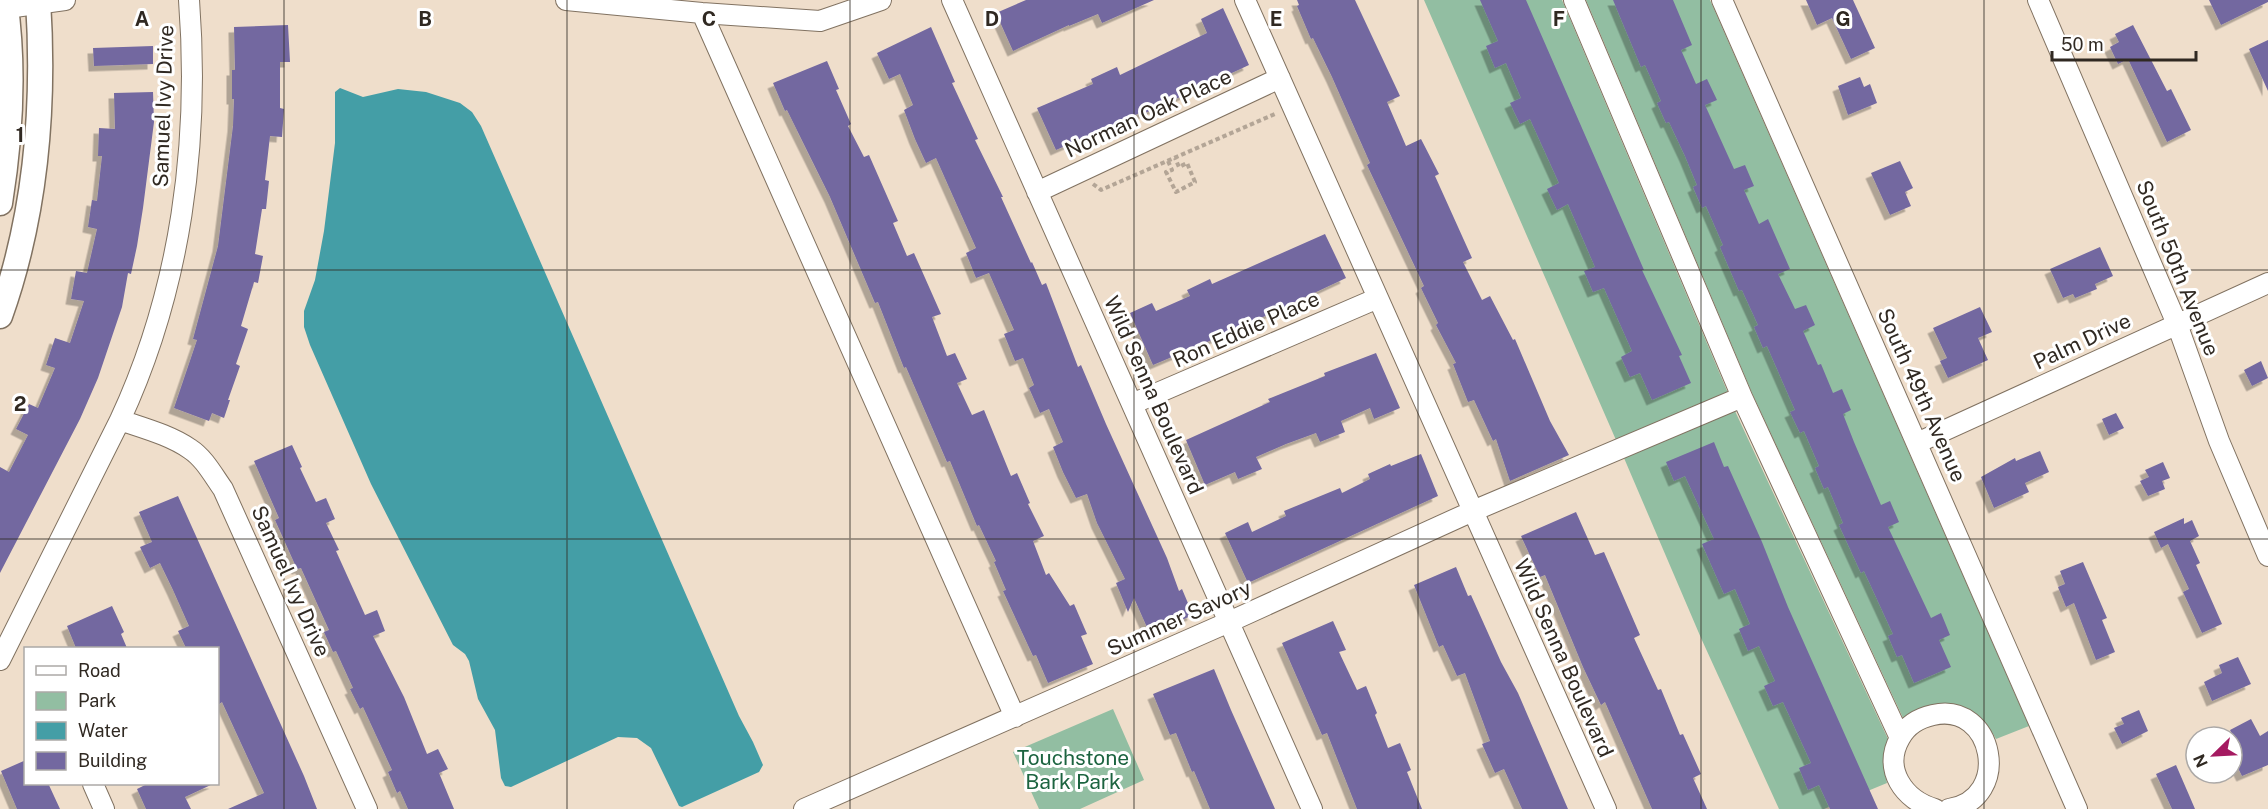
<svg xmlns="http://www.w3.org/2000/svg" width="2268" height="809" font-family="'Public Sans',sans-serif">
<defs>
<filter id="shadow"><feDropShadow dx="-5.5" dy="5.5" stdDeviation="0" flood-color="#0004"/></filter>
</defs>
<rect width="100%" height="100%" fill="#efdecb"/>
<path fill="#92bea2" d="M1424,0H1562L1728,393L1616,440Z
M1586,0H1710L2029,726L1996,739C1974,698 1940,696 1903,718L1752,393Z
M1735,411L1888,739C1883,755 1883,767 1887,783L1824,809H1779L1701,638L1624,458Z
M1113,709L1144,780L1080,809H1039L1013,752Z"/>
<path fill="#449ea6" d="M340,88L363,97L398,89L426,92L460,103L472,112L481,126L739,716L753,742L763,765L759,772L682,807L679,806L651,748L637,738L618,737L511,787L505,786L501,778L495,730L478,699L469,661L465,654L453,645L371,484L310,345L304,327V311L315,280L324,231L335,143V92Z"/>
<path fill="#7368a0" filter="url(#shadow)" d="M1026,0H1154L1102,23L1098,14L1069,26V25L1013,51L996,13Z
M1297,0H1355L1400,96L1387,102L1406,146L1421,139L1439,174L1435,176L1472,258L1463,262L1482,300L1490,296L1513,340L1515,339L1550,421L1569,455L1510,481L1496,439L1493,441L1474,400L1468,402L1453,364L1456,363L1436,325L1438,323L1421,288L1424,286L1367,165L1370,163L1332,77L1313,38L1311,39L1297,6L1299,5Z
M1480,0H1526L1644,270H1642L1682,355L1679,356L1691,383L1652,400L1640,373L1630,377L1621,357L1632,351L1604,288L1593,292L1584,271L1595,267L1568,204L1557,210L1547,189L1559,183L1530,119L1520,124L1510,103L1521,98L1506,63L1495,68L1486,46L1498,41Z
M1613,0H1673L1692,45L1681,50L1696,84L1707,79L1717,100L1705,105L1734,169L1745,165L1754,186L1744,190L1759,224L1768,219L1790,269L1778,274L1795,309L1806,305L1815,325L1803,331L1818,365L1821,364L1833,393L1842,389L1851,410L1843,414L1854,442L1881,505L1890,501L1899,522L1888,527L1931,618L1941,613L1950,635L1939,640L1951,667L1914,683L1902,655L1897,657L1888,636L1893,634L1864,571L1861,573L1839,525L1843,523L1828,487L1824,489L1815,468L1819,466L1804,431L1800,433L1790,412L1795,410L1767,346L1763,348L1754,327L1758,325L1742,290L1739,291L1720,247L1723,245L1706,206L1702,208L1693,187L1697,185L1685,156L1669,122L1666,123L1657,103L1661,101L1645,65L1641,67Z
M1806,0H1853L1875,48L1851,59L1832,18L1817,25Z
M2209,0H2268V2L2221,25Z
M1223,8L1249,65L1167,103L1143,114L1142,112L1056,150L1037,108L1093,84L1091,79L1117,67L1120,75L1207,33L1201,19Z
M288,25L290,62H280V108L284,109L282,137L270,136L265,180L269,181L266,209H262L255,254L263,256L258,283L254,282L241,326L248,329L236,364L240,366L228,400H230L224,418L212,413L209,421L174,408L197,340L193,339L218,246L233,126L234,99H232V70H235L234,27Z
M2133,25L2167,91L2171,89L2191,130L2167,142L2128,59L2118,64L2110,47L2119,42L2115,34Z
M931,27L955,82L952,83L978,139L975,140L1003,197H1001L1031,263L1032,262L1042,285L1046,283L1078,367L1081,365L1106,424L1167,558L1179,591L1182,589L1193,615L1150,634L1134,598L1128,612L1116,583L1125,579L1097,523L1087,494L1076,498L1063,472L1053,447L1063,442L1049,409L1040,413L1029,388L1034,385L1023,358L1015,361L1004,334L1014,330L989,273L976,278L966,253L976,248L936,158L926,163L915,139L904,110L913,105L900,74L889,79L877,53Z
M2268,40V91L2249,49Z
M153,46V64L94,66L93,48Z
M827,61L839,89L836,90L851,124L848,126L864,157L869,155L898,221L893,223L907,256L914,253L941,314L932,317L947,356L955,353L967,379L957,383L972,415L984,410L1011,476L1017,473L1030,503L1028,504L1044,536L1033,541L1046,575L1049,573L1070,606L1074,604L1087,634L1081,636L1093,664L1048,683L1036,655L1033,656L1003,591L1006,590L994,562L996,561L979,525L977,526L950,461L947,462L906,367L904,368L878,302L875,303L830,197L787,110L785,111L773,83Z
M1860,77L1864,87L1870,84L1877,103L1848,115L1838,86Z
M153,92L154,122L143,208L137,246L131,274L128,273L122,307L98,378L80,419L0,573V467L9,472L28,435L16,429L29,404L38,408L55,368L46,365L55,338L70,343L84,301L71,299L76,271L87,273L97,229L88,227L92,200L97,201L102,156H98L99,128L115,129L114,93Z
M1900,161L1913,188L1905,192L1911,206L1890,215L1871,173Z
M1325,234L1346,278L1233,331L1153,365L1130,313L1152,303L1156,311L1190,296L1187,290L1210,279L1212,284Z
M2100,247L2113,276L2095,284L2097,289L2075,298L2073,294L2063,298L2050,269Z
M1980,307L1992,332L1978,338L1988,360L1948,378L1940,361L1947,358L1933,328Z
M1376,353L1400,408L1374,419L1370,408L1341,421L1345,432L1320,442L1316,433L1286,444L1256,457L1262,469L1238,479L1235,472L1205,485L1186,440L1270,402L1268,399L1325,376L1324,373Z
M2261,361L2268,378L2252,386L2244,370Z
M2116,413L2124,428L2109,435L2102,419Z
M1714,442L1724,467L1728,466L1762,542L1788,607L1878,809H1830L1819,785L1808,790L1799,768L1811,763L1783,702L1773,706L1764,686L1775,681L1759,646L1748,651L1739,629L1750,624L1735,589L1724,594L1702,544L1714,539L1685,476L1674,481L1666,462Z
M292,445L302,467L300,468L316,502L326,498L335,519L326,523L339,550L336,551L365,615L377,610L385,631L373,636L404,697L427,754L438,749L448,769L439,773L454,809H408L400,791L397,793L388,772L392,770L363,707L360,709L350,689L353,688L336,651L333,652L324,632L329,630L301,568L297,569L275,520L279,518L254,461Z
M2040,451L2049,472L2025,483L2029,492L1994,508L1981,477L2015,458L2016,461Z
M1421,454L1438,496L1248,583L1225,533L1248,522L1252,532L1286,516L1284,511L1340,488L1342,493L1370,479L1368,474L1390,464L1391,466Z
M2163,462L2170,478L2162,481L2165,489L2148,496L2140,481L2149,477L2145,470Z
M178,496L304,776L317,809H228L264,793L222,702L218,705V648H186L178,631L189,626L173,590L160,563L150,568L140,547L152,542L139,512Z
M1576,512L1595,555L1604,552L1640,635L1634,638L1658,690L1661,689L1680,735L1683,734L1701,774L1693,778L1707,809H1652L1605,702L1601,705L1583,667L1545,575L1540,577L1521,536Z
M2184,518V524L2192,520L2199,536L2190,541L2200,563L2196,565L2222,624L2202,633L2183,592L2189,589L2168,544L2161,548L2154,532Z
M2083,562L2107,618L2102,620L2115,652L2096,660L2074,603L2066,607L2058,587L2065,584L2060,571Z
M1456,567L1468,596L1471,595L1501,662L1518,693L1568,809H1522L1504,769L1495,773L1482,744L1490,741L1465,673L1457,676L1443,645L1439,647L1414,585Z
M112,606L124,632L121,634L127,648H76L67,626Z
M1333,621L1346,650L1339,652L1357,690L1366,686L1377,713L1375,715L1388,748L1400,743L1411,770L1407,772L1422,809H1357L1327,733L1322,735L1282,643Z
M2238,657L2251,684L2212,701L2204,682L2222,673L2219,665Z
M1214,669L1231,710L1275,809H1210L1194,771L1192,772L1176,733L1170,735L1153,694Z
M2139,710L2148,731L2122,744L2114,728L2124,724L2121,718Z
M2251,719L2260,736L2268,731V765L2242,776L2233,758L2242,754L2230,730Z
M26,760V783H48L60,809H17L1,771Z
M2176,765L2189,795L2195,809H2172L2156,774Z
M149,783H215L185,797L191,809H146L137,789Z"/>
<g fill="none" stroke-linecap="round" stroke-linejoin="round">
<g stroke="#817261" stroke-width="22">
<path id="minor" d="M566,0L702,13L820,21L881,0
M952,0L1312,809
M1245,0L1606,809
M1574,0L1742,397
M1722,0L2077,809
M2038,0L2177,324L2219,441L2268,556
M0,9L65,0
M702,13L1015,717
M1037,192L1280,78
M1132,404L1378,298
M120,420C143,428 170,435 190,449C204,458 213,475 223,489L367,809
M1917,443L2268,283
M0,660L120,420C181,289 200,143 189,0
M93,784L104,809
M804,809L1229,622L1473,511L1742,397L1900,738
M1935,809C1904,800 1882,769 1900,738C1907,725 1919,718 1933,715C1994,701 2013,799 1949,809"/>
</g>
<g stroke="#817261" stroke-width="27">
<path id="tertiary" d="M0,203C11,135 15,69 5,0
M0,316C36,215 45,107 38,0"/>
</g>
<path stroke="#b3a596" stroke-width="4" stroke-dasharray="4.5 3" stroke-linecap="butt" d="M1168,161L1172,170L1166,172L1176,192L1195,182L1187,163L1179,167L1175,158
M1093,184L1101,190L1277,113"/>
<use href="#minor" stroke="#fff" stroke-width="20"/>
<use href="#tertiary" stroke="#fff" stroke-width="24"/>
</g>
<path fill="none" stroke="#302922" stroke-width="1.5" stroke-opacity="0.55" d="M284,0V809M567,0V809M850,0V809M1134,0V809M1418,0V809M1701,0V809M1984,0V809M0,270H2268M0,539H2268"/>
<g text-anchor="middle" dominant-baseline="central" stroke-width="6" stroke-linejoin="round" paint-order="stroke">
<g font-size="21" fill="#302922" stroke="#fff">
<text transform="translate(163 106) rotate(-88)">Samuel Ivy Drive</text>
<text transform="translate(1148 113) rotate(-25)">Norman Oak Place</text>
<text transform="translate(2178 268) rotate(68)">South 50th Avenue</text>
<text transform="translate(1246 329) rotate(-24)">Ron Eddie Place</text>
<text transform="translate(2082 341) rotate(-25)">Palm Drive</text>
<text transform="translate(1154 395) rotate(66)">Wild Senna Boulevard</text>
<text transform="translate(1922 395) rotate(66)">South 49th Avenue</text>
<text transform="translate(291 581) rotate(66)">Samuel Ivy Drive</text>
<text transform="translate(1179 618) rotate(-24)">Summer Savory</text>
<text transform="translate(1564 658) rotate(66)">Wild Senna Boulevard</text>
</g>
<g font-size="21" fill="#1c6440" stroke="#fff">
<text x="1073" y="757">Touchstone<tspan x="1073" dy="24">Bark Park</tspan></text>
</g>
</g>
<g font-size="20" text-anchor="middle" font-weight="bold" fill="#302922" stroke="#fff" stroke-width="6" stroke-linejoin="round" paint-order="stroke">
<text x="142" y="26">A</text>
<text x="425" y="26">B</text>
<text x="709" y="26">C</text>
<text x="992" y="26">D</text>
<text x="1276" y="26">E</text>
<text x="1559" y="26">F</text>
<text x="1843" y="26">G</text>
<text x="20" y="142">1</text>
<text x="20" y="411">2</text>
</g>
<rect x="24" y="647" width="195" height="138" fill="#ffffff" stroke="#aca9a7" stroke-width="1.5"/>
<rect x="36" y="666" width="30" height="9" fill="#ffffff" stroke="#aca9a7" stroke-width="1.5"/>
<text x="78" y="677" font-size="18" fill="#302922">Road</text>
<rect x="36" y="692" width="30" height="18" fill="#92bea2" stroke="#aca9a7" stroke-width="1.5"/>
<text x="78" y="707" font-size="18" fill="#302922">Park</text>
<rect x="36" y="722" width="30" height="18" fill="#449ea6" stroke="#aca9a7" stroke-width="1.5"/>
<text x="78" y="737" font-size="18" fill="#302922">Water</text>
<rect x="36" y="752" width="30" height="18" fill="#7368a0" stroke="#aca9a7" stroke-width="1.5"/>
<text x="78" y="767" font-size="18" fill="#302922">Building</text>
<g transform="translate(2214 755) rotate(246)"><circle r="28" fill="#ffffff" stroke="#aca9a7" stroke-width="1.5"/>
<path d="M0-4.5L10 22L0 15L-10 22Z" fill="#a51a61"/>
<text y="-9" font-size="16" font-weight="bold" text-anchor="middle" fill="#302922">N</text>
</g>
<path d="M2052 51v9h144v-9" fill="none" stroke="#302922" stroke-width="3"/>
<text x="2061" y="51" font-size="18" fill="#302922" stroke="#ffffff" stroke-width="4.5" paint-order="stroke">50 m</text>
</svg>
